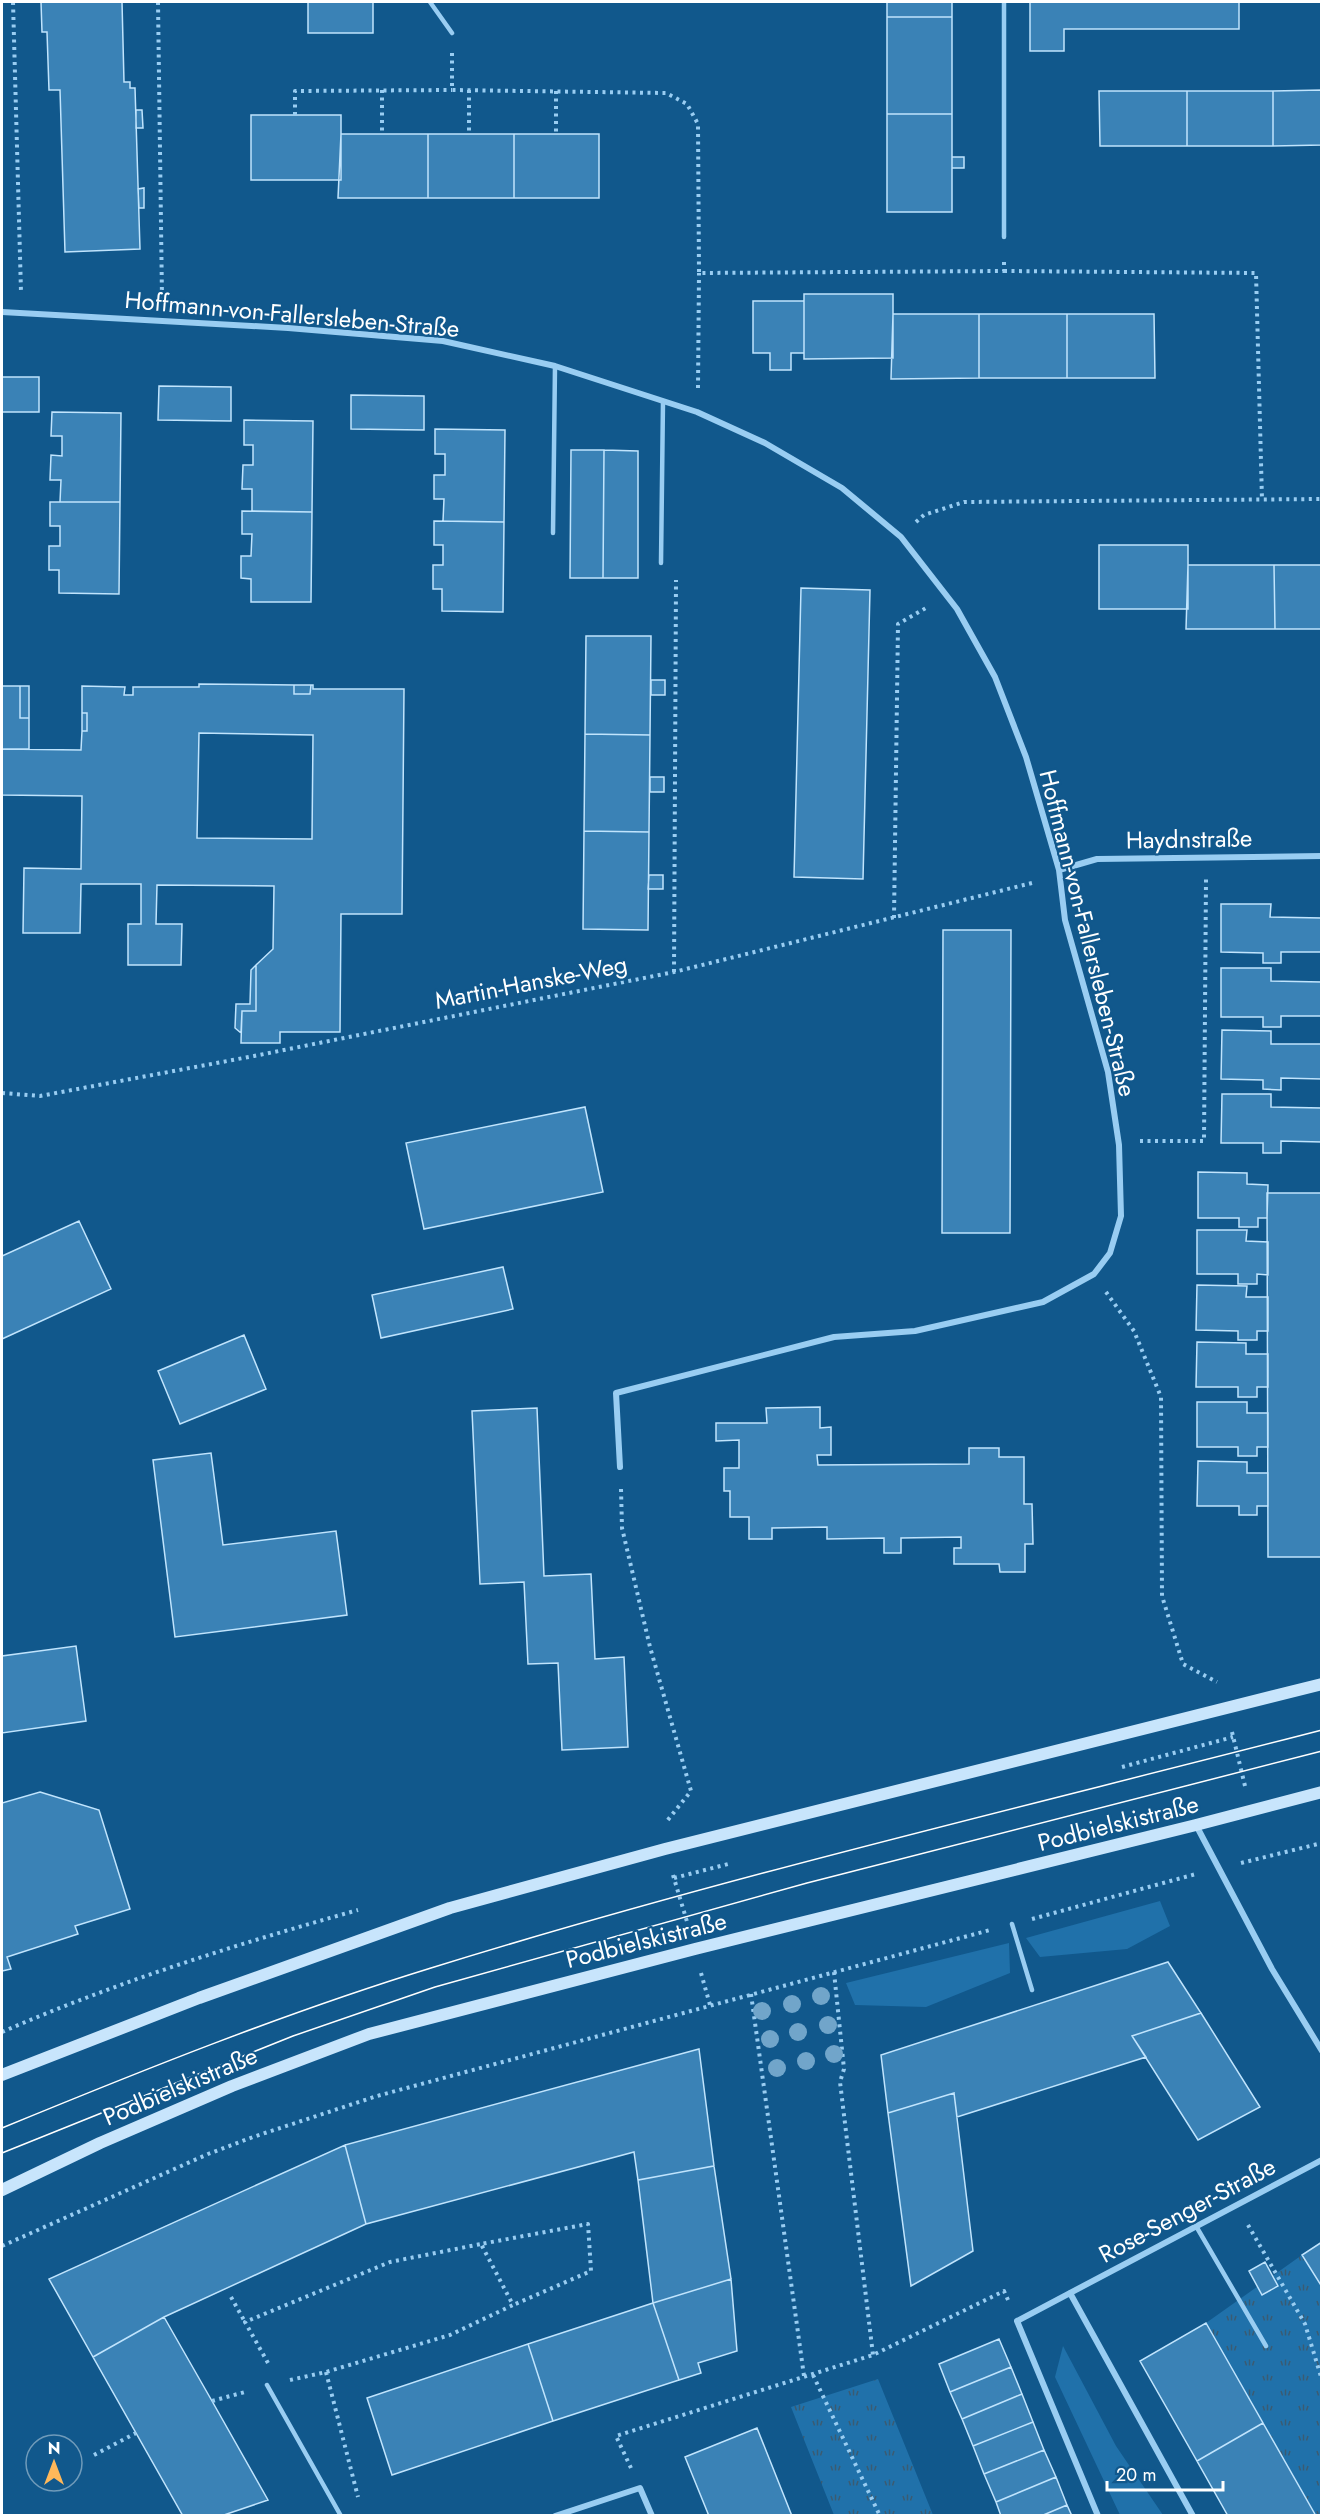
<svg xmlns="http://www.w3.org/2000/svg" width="1323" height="2517" font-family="Jost,sans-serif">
<defs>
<pattern id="park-tufts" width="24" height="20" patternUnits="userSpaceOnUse" patternTransform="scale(1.5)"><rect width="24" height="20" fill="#2071aa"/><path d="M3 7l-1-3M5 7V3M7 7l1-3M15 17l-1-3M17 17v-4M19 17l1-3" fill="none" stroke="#3a5b72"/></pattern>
</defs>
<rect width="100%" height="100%" fill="#11588c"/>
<path fill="#2071aa" d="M1160,1901L1170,1926L1127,1949L1040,1957L1026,1938Z
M1009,1943L1010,1973L926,2007L855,2005L846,1983Z
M1063,2346L1116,2446L1163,2515H1120L1055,2377Z"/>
<path fill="url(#park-tufts)" d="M1302,2255L1321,2287V2515H1316L1206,2323Z
M878,2379L933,2515H834L791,2407Z"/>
<path fill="#3a82b6" stroke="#c0e4fd" stroke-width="1.5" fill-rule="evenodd" d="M41,2H122L124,82H130V88H135L140,249L65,252L60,90H49L47,32H42Z
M308,2H373V33H308Z
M887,2H952V17H887Z
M1030,2H1239V29H1064V51H1030Z
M887,17H952V114H887Z
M1322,90V145L1273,146V91Z
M1099,91H1187V146H1100Z
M1187,91H1273V146H1187Z
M136,110H142L143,128H136Z
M887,114H952V212H887Z
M251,115H341V180H251Z
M341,134H428V198H338Z
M428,134H514V198H428Z
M514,134H599V198H514Z
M952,157H964V168H952Z
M144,188V208H139L138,189Z
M804,294H893V358L804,359Z
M753,301H804V353H791V370H770V353H753Z
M893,314H979V378L891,379Z
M979,314H1067V378H979Z
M1067,314H1154L1155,378H1067Z
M2,377H39V412H2Z
M159,386L231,387V421L158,420Z
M351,395L424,396V430L351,429Z
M52,412L121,413L120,502H60L61,480H50L51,455L62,456V436H51Z
M244,420L313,421L312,512L252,511V489H242L243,465H253V445H244Z
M435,429L505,430L504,522L443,521L444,499H434V475H445V454H435Z
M571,450H604L603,578H570Z
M604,450L638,451V578H603Z
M50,502H120L119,594L59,593V570H49V546H60V526H50Z
M242,511L312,512L311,602H251V579L241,578V556H251L252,534H242Z
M434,521L504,522L503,612L442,611V589H433V565H443V545H434Z
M1099,545H1188V609H1099Z
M1188,565H1274L1275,629H1186Z
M1274,565H1322V629H1275Z
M801,588L870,590L863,879L794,877Z
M586,636H651L650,735L585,734Z
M651,680H665V695H651Z
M199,684L294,685V694H310L311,685H313V689H404L402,914H341L340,1032H280V1043H241L242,1011H256V965L273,949L274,886L157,885L156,924H182L181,965H128V924H141V884H81L80,933H23L24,868L81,869L82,796L2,795V749L81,750L82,731H87V713H82V686L125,687L124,695H133V687H199ZM199,733L313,735L312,839L197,838Z
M294,685H311L310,694H294Z
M2,686H20V718H29V749H2Z
M20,686H29V718H20Z
M82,713H87V731H82Z
M585,734L650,735L649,832L584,831Z
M650,777H664V792H650Z
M584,831L649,832L648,930L583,929Z
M649,875H663V889H648Z
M1221,904H1271L1270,917L1322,918V952H1281V963H1263V953L1221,952Z
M943,930H1011L1010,1233H942Z
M256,965V1011H242L241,1033L235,1028L236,1004H250L251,970Z
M1221,968H1271V981L1322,982V1016H1281V1027H1263V1017H1221Z
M1222,1030L1271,1031V1044H1322V1079L1281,1078V1090L1263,1089V1080L1221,1079Z
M1222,1094H1271V1107L1322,1108V1142L1281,1141V1153H1263V1143H1221Z
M585,1107L603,1192L424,1229L406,1143Z
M1198,1172L1247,1173V1184L1268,1185L1267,1218H1258V1227H1239V1218H1198Z
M1267,1193H1322V1557H1268Z
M79,1221L111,1289L2,1339V1256Z
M1197,1230H1247L1246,1241L1268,1242V1275L1257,1274V1284H1238V1274H1197Z
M503,1267L513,1309L381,1338L372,1295Z
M1197,1285L1247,1286L1246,1297H1268V1331H1257V1340H1238V1331L1196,1330Z
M244,1335L266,1389L180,1424L158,1371Z
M1197,1342L1246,1343V1354H1268V1387H1257V1397H1238V1387H1196Z
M1197,1402H1247V1413H1268V1447H1257V1456H1238V1447H1197Z
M820,1407V1428L831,1427V1455H817L818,1465L969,1464V1448H999V1457H1024V1504H1032L1033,1544H1025V1572H1000L999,1564H954V1548H961V1537L901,1538V1553H884V1538L827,1539V1527L772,1528V1539H749V1517H730V1491H724V1468H739V1440L716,1441V1423H767L766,1408Z
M537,1408L544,1576L591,1574L595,1659L624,1657L628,1747L562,1750L558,1663L528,1664L524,1582L480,1584L472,1411Z
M211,1453L223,1545L336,1531L347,1615L175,1637L153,1460Z
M1198,1461L1247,1462V1473H1268V1506H1257V1515H1239V1506H1197Z
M76,1646L86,1721L2,1733V1656Z
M40,1792L99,1810L130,1909L75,1926L78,1934L7,1957L11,1969L2,1971V1803Z
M1168,1962L1201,2013L1132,2036L1146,2057L957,2117L954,2093L888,2113L881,2055Z
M1201,2013L1260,2107L1198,2140L1132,2036Z
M699,2049L714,2166L638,2180L634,2152L366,2224L345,2145Z
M954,2093L973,2251L911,2286L888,2113Z
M345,2145L366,2224L164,2317L93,2357L49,2279Z
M714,2166L731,2279L653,2303L638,2180Z
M1322,2242V2287L1302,2255Z
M1265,2262L1278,2286L1262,2295L1249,2271Z
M731,2279L737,2351L698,2363L701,2373L679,2380L653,2303Z
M653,2303L679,2380L553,2421L528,2344Z
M164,2317L212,2401L268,2500L221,2516H183L93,2357Z
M1206,2323L1263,2423L1197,2461L1140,2361Z
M999,2339L1011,2367L950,2392L939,2364Z
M528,2344L553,2421L392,2475L367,2398Z
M1011,2367L1022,2394L962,2419L950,2392Z
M1022,2394L1033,2422L973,2446L962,2419Z
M1033,2422L1044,2450L984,2474L973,2446Z
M1263,2423L1316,2516H1228L1197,2461Z
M757,2428L792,2516H709L685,2457Z
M1044,2450L1056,2477L996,2502L984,2474Z
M1056,2477L1067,2505L1041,2516H1001L996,2502Z
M1067,2505L1072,2516H1041Z"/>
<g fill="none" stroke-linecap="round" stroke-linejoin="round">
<path stroke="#99cdf2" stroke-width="4" stroke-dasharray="3 4.5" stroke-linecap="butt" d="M13,2L21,292
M158,2L162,298
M452,53V90L666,93L687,104L698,124L699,273L1004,271V259
M382,90V134
M469,90V134
M556,91V134
M295,115V91L452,90
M1004,271L1256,273L1262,500
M698,388L699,273
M916,522L924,515L964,502L1322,499
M894,918L898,624L926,608
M674,972L676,580
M2,1093L40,1096L254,1056L674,972L1036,882
M1140,1141H1204L1206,879
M1106,1292L1134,1331L1161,1397L1162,1596L1183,1664L1217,1682
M621,1489L622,1528L650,1647L691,1791L667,1821
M1232,1732L1245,1786
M1122,1767L1233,1737
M1241,1863L1322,1843
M673,1875L688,1925
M674,1878L732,1863
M1032,1919L1196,1874
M834,1972L844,2069L840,2082L873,2355
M701,1973L710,2005
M751,1994L804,2376
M2,2032C117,1982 237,1944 358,1910
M1248,2225L1305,2324L1322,2380
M2,2246L208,2154L253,2137L377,2096L990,1930
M231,2297L245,2322
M268,2363L245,2322L390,2262L481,2244
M326,2372L358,2497
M813,2375L880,2516
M290,2380L326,2372L450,2335L513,2305L481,2244L588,2224L591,2271L513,2305
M212,2401L245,2392
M94,2455L136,2433
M631,2468L616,2436L873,2355L1004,2291L1008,2300"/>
<path stroke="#99cdf2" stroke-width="4.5" d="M430,2L452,33
M1004,2V237
M553,533L555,366
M661,563L663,401
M1012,1924L1032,1990
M1196,2226L1266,2346
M267,2385L341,2516"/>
<path stroke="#99cdf2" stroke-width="6" d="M2,312L288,328L443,341L555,366L697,412L765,443L842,488L901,537L957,609L995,677L1026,757L1059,870L1065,920L1108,1072L1119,1145L1121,1216L1110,1253L1094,1274L1043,1302L915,1331L834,1337L616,1393L620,1467
M1059,870L1097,859L1322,856
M1196,1825L1272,1969L1322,2051
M1070,2293L1193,2516
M555,2516L640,2488L652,2516
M1098,2516L1017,2321L1322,2160"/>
<path stroke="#c8e5fc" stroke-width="12" d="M2,2075L199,1998L450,1908L665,1849L1322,1684
M2,2190L100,2143L232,2086L369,2034L695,1949L1196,1825L1322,1792"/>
<path stroke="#fff" stroke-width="1.5" d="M2,2128C143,2070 285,2013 431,1968C724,1877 1024,1807 1322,1730
M2,2153L293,2036L435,1987L807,1883L1322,1751"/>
</g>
<g fill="#71a5ca">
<circle cx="821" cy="1996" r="9"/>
<circle cx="792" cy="2004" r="9"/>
<circle cx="762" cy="2011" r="9"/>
<circle cx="828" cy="2025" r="9"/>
<circle cx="798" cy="2032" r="9"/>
<circle cx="770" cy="2039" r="9"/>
<circle cx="834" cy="2054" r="9"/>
<circle cx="806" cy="2061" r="9"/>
<circle cx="777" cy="2068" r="9"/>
</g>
<g text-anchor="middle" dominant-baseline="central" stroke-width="4.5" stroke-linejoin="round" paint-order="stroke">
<g font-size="24" fill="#fff" stroke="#11588c">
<text transform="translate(292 314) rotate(5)">Hoffmann-von-Fallersleben-Straße</text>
<text transform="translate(1189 839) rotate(-1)">Haydnstraße</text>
<text transform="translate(1088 933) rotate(76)">Hoffmann-von-Fallersleben-Straße</text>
<text transform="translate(531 982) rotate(-11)">Martin-Hanske-Weg</text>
<text transform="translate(1118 1823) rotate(-14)">Podbielskistraße</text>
<text transform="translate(646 1940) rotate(-14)">Podbielskistraße</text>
<text transform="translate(180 2086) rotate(-23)">Podbielskistraße</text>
<text transform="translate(1187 2210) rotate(-28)">Rose-Senger-Straße</text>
</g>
</g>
<rect width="1323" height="2517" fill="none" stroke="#ffffff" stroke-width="6"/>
<g transform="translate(54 2463)"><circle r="28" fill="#11588c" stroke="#709bba" stroke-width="1.5"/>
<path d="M0-4.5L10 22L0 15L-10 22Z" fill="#ffb85a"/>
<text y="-9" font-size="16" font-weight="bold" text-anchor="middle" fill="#ffffff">N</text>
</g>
<path d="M1107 2481v9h116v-9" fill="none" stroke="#ffffff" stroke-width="3"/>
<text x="1116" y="2481" font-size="18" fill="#ffffff" stroke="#11588c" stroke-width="4.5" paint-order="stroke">20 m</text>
</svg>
